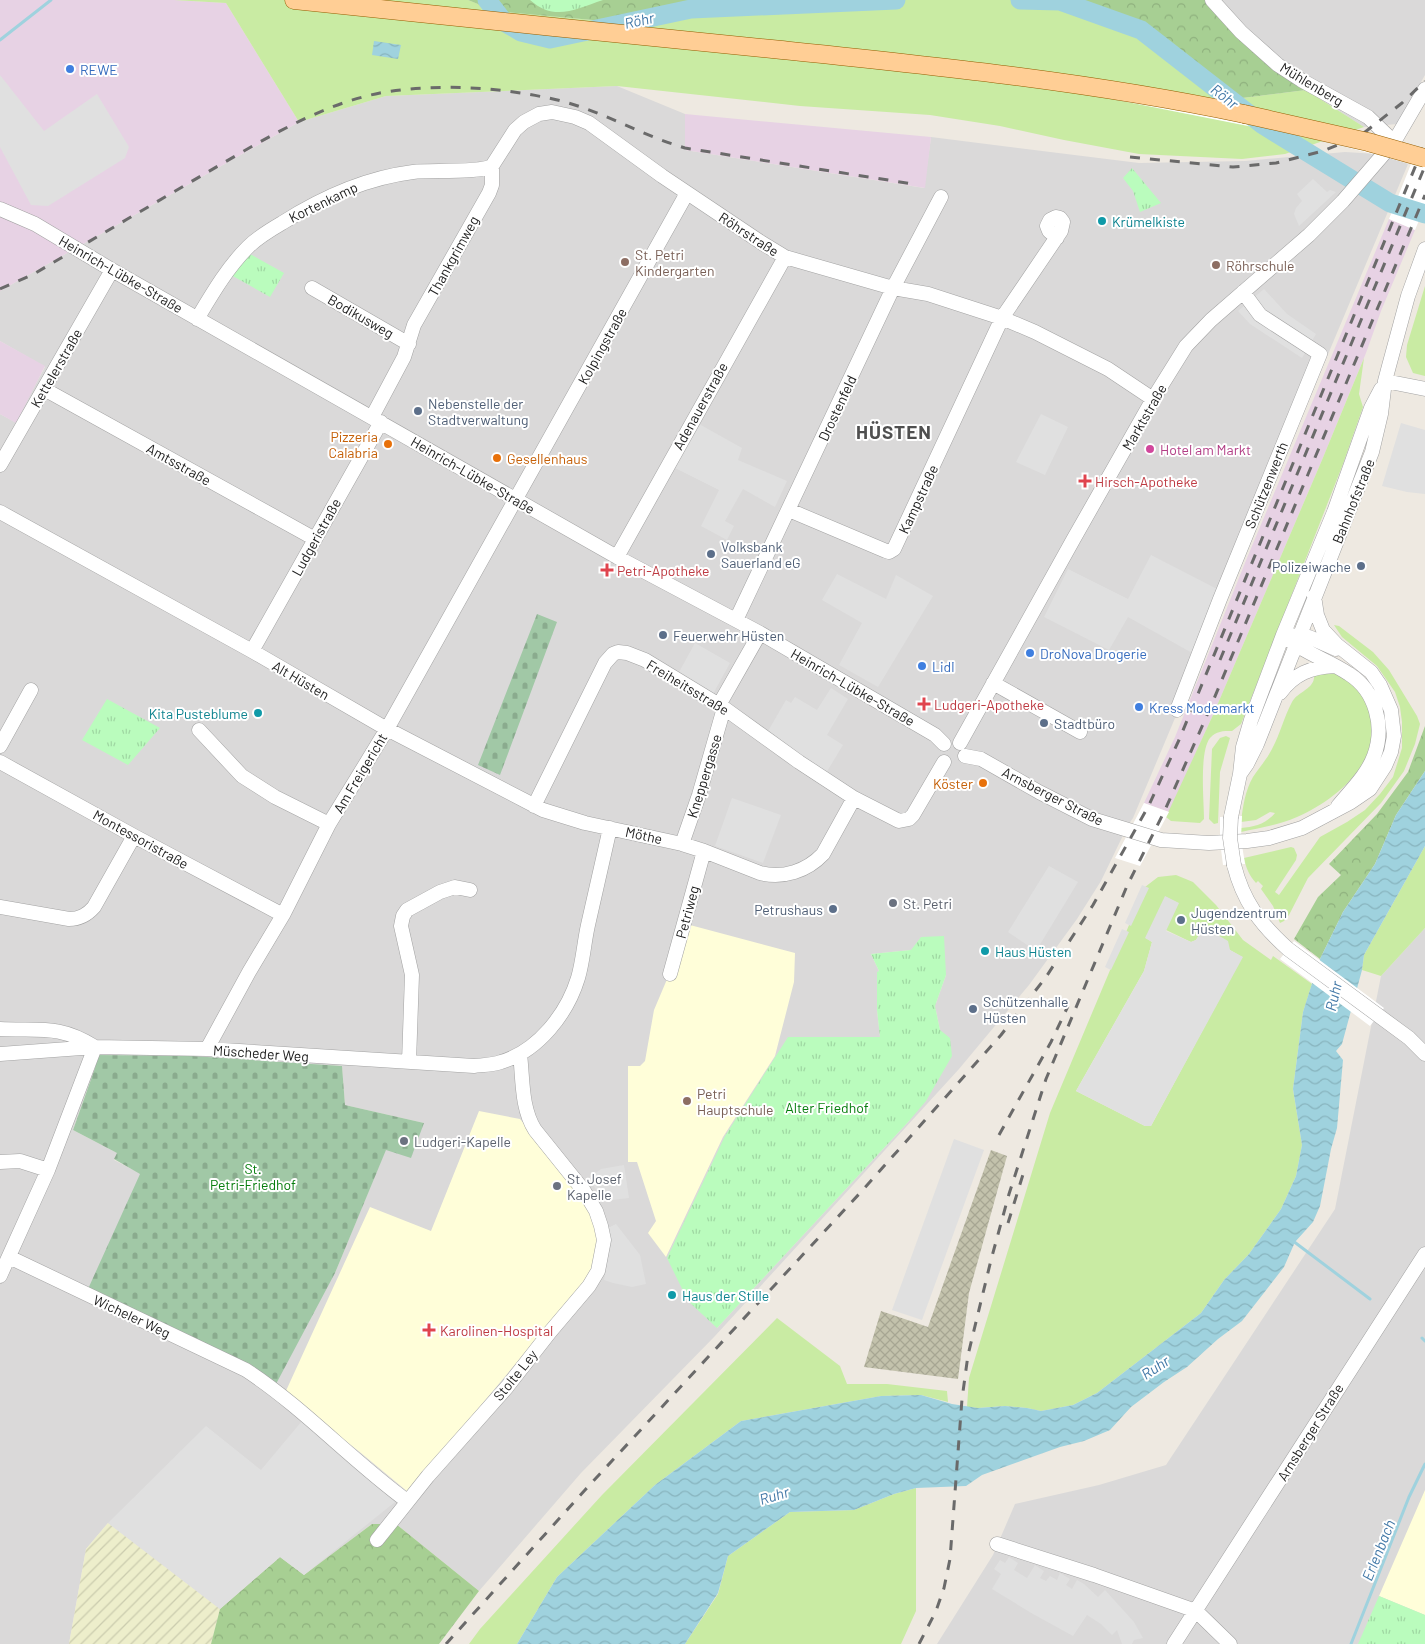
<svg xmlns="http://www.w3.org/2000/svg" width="1425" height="1644" font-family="Barlow,sans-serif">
<defs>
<pattern id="construction-cross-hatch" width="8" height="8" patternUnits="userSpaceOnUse" patternTransform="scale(1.25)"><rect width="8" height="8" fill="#c3c2ac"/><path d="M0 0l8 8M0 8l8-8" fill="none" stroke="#a7a693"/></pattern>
<pattern id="farmland-furrows" width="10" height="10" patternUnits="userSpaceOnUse" patternTransform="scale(1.25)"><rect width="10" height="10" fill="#edeecb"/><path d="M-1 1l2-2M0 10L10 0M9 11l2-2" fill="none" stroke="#cbccae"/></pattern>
<pattern id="forest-crowns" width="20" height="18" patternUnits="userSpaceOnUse" patternTransform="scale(1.25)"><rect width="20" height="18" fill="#a7cf93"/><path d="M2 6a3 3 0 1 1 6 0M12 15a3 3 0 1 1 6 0" fill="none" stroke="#8fb17e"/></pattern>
<pattern id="cemetery-stones" width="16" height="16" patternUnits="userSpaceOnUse" patternTransform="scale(1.25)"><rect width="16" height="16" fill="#a1c8a6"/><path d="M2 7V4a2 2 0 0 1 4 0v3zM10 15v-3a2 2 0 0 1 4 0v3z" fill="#8aab8e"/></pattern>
<pattern id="park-tufts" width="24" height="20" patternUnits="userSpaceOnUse" patternTransform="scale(1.25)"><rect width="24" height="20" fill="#bafcbd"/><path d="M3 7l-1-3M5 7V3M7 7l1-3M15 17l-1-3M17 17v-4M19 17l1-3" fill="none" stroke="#9fd7a2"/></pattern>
<pattern id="water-waves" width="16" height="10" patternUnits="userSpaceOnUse" patternTransform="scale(1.25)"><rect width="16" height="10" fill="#9fd2de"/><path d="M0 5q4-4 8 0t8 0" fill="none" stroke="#88b4be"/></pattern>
</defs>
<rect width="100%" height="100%" fill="#eee9e1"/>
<path fill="#dad9d9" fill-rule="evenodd" d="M1205,0H1425V75L1397,124L1364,127L1306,90Z
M617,86L685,114V150L924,188L931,137L1139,163L1245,161L1345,152L1377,154L1408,164L1133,818L1128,825L1101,881L1077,919L1029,985L959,1069L715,1336L581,1473L479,1591L396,1524H372L304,1575L280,1557L220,1609L108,1523L86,1549L69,1644H0V414L15,422L45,367L0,341V291L299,122L386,96ZM911,950L946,975L935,1006L940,1030L909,1121L717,1328L777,1056L788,1038L880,1037L877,1010V973L879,971L871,954ZM97,1055L342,1066L345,1105L424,1123L386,1149L335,1273L114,1160L117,1153L73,1130L95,1068Z
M1425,928V1644H937L993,1555L1015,1504L1099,1485L1166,1465L1335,1209L1381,976Z"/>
<path fill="#e7d2e4" d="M0,0H174L226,3L299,122L0,291Z
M685,114L931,137L925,188L685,150Z
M1389,219L1415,230L1381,311L1366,353L1322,460L1213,715L1169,812L1144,803L1175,737L1247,558Z
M0,341L45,366L16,423L0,414Z"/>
<path fill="#fffed9" d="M690,925L795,953L794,982L775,1056L723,1137L666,1257L648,1233L656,1221L637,1162H628V1066H640L645,1061L654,1010Z
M479,1111L520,1119L585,1198L600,1241L596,1268L408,1492L361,1453L285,1393L370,1207L431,1231Z
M1425,1490V1615L1379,1596Z"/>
<path fill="url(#construction-cross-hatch)" d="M991,1150L1007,1156L969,1293L958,1379L864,1367L881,1311L928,1327Z"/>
<path fill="url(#farmland-furrows)" d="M108,1523L220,1609L211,1644H69L86,1549Z"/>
<path fill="#c9eba3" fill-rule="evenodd" d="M174,0H468L496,11L614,22L691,6L826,0H1065L1143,28L1226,100L1306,90L1364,127L1285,154L1242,159L1139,154L1064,140L1000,126L930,115L800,106L617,86L386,96L299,122L226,3Z
M1425,286V376L1413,373L1406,357L1407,345Z
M1364,358L1359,394L1363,407L1343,464L1241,724L1232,731C1223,731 1216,731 1210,738C1199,752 1204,801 1204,819L1200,823L1171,821L1166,817L1213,715L1322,460Z
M1334,625L1339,626L1373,652L1389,670L1417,716L1420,724L1415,744L1404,771L1381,803L1308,878L1289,915L1284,921L1280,923L1273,906L1261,889L1263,886L1258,881L1256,883C1249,875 1246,868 1244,858L1291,847L1294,848L1297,855L1296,860L1275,892L1279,895L1320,837L1347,822L1365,810L1380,794L1393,777L1402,748V722L1400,707L1395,692L1377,666L1342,637Z
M1334,673C1343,676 1356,685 1361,693C1364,697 1366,703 1368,707C1389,756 1337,800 1297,817C1279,825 1260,828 1241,832V828C1254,827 1266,824 1275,813L1270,812L1256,820L1241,822C1243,806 1245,791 1253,777C1259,768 1267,759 1272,749C1280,734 1284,717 1292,702C1298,691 1316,689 1314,674Z
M1226,736L1230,738L1220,772L1218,823L1214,824L1209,819L1212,749L1220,738Z
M1425,846V928L1381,976L1362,970L1364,955Z
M1176,875L1193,882L1216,905L1243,940L1271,960L1273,956L1312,984L1303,1012L1293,1089L1302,1145L1296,1176L1281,1209L1249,1254L1224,1280L1201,1313L1097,1393L1073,1405L1041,1411L1027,1408L1005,1406L978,1408L967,1407L969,1378L1050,1113L1145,887L1158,877ZM1204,927L1230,950L1242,957L1151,1126H1145L1076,1091L1144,971L1152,942L1146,938L1166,930L1191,942L1196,940Z
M777,1318L840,1366L847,1384H887L947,1391L948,1402L921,1395L881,1396L741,1421L655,1485L557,1577L517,1644H469L480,1629L602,1495Z
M916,1488V1611L901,1644H685L718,1594L728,1556L790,1512L854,1510L894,1494Z"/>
<path fill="url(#forest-crowns)" d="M468,0H826L691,6L614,22L495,11Z
M1065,0H1205L1306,90L1226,100L1143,28Z
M1425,726V771L1396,815L1375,864L1343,912L1320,959L1294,939L1318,897L1341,875L1329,864L1377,814L1408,772Z
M372,1524H396L479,1591L439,1644H211L220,1609L280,1557L304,1575Z"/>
<path fill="url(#cemetery-stones)" d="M537,614L557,622L500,775L478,765Z
M97,1055L192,1056L342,1066L345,1105L424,1123L411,1158L386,1150L335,1273L276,1384L88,1289L140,1174L114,1159L117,1153L73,1130L95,1068Z"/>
<path fill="url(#park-tufts)" d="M530,0H603C575,9 555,22 530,0Z
M1132,168L1161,203L1140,212L1133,191L1123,178Z
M250,254L284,273L270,297L231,275Z
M107,699L160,728L128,765L82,740Z
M944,936L946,975L935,1006L940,1030L950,1038L952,1056L926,1101L909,1121L717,1328L688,1301L667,1258L725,1136L788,1037H880L877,1010V972L879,971L871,954L911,950L921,937Z
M1379,1596L1425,1615V1644H1358Z"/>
<path fill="#e0e0e0" d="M0,75L44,131L97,94L129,147L125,158L48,206L31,205L0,147Z
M1313,179L1327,192L1330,190L1336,192L1299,226L1294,214L1296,208L1302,201L1297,194Z
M1264,289L1287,314L1316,334L1302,358L1250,324L1238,311Z
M1041,414L1068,427L1045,475L1016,462Z
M1401,423L1425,430V494L1407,492L1382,486Z
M699,424L742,448L738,460L787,481L775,507L743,489L725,521L734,526L727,540L701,526L719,490L675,468Z
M1151,555L1219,590L1194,654L1128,617L1109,650L1044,617L1068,569L1128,599Z
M837,574L886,599L896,575L933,596L878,687L839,665L862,623L822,600Z
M695,643L730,663L713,694L678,674Z
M831,688L848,699L827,735L843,745L826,773L767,733L786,700L791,703L795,697L817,710Z
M732,798L781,815L763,863L715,846Z
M1049,866L1078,882L1036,951L1008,932Z
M1142,885L1149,888L1131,926L1125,923Z
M1165,896L1179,903L1166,931L1191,942L1196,940L1204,927L1228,941L1230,950L1243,957L1151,1126H1145L1076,1091L1144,971L1152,942L1145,938Z
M1122,929L1129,932L1111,970L1105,967Z
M954,1139L984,1150L922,1320L892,1310Z
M624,1165L629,1198L603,1201L589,1178L601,1169Z
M616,1224L640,1255L646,1284L632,1287L613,1283L604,1280L611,1239L608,1228Z
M302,1421L395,1502L304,1575L280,1557L220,1609L108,1523L206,1426L261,1470Z
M1009,1557L1018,1563L1014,1570L1027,1578L1035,1565L1044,1571L1040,1578L1046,1581L1050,1576L1057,1580L1060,1573L1070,1579L1066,1585L1072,1589L1077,1580L1084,1584L1098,1597L1105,1590L1134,1622L1143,1638L1134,1640L1132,1644H1122L1117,1630L1112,1635L1101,1624L1087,1615L1073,1636L1033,1614L992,1589L1001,1574L994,1569L1000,1560L1005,1563Z"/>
<path fill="url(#water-waves)" d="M374,41L401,45L398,59L372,55Z
M1425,771V846L1364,955L1362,970L1342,1044L1336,1051L1343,1060L1337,1128L1331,1149L1320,1206L1313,1222L1295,1242L1284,1267L1242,1321L1218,1339L1187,1367L1164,1382L1131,1407L1110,1430L1084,1441L1060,1447L982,1475L966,1486L916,1488L894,1494L854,1510L790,1512L728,1556L718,1593L685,1644H517L557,1577L655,1485L741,1421L881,1396L921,1395L952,1404L978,1408L1005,1406L1027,1408L1041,1411L1073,1405L1097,1393L1201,1313L1224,1280L1249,1254L1281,1209L1296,1176L1302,1145L1293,1089L1303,1012L1308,996L1320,959L1343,912L1375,864L1396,815Z"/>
<path fill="#fff" d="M1120,82L1329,124L1425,149V206L1415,230L1389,219L1411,164L1319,140L1117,100Z
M1144,803L1169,812L1140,866L1115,858Z
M1242,816L1241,839L1245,864L1223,865L1220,841V817Z
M1294,941L1384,1008L1370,1026L1280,959Z"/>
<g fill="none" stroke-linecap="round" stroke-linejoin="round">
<path stroke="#9fd2de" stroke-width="3" d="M0,40L51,0
M1293,1241L1370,1299
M1422,1338L1425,1341
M1351,1644L1409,1497L1425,1464"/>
<path stroke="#9fd2de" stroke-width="19" d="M487,0L504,22L521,32L550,39L691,9L896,0
M1020,0L1060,1L1141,30L1263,125L1390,203L1425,214"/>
<g stroke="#a3a3a3" stroke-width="15">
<path id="minor" d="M1212,0L1241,32L1278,65L1301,80L1368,117L1394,142
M0,209L35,224L112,270L617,557L760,633L935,735L944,744
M312,288L409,344
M197,319C212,294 227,268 248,247C258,237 270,230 282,223C323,197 365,178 413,172C431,170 479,173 492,166
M1385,381L1425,389
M44,389L315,539
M372,417L404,357L414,325L489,193L492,185V166L515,130L524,122L539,114L552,112L575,117L589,123L662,176L762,243L785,257L893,288L928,294L1002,318L1035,332L1108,369L1153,399
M0,465L112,270
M789,510L886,551L889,552L894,549L1002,318L1061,231L1063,222L1060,218L1056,217L1050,220L1047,226L1049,231L1057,238
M0,512L252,651L387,729L543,810L585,823L682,844L704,851L760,873C783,879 807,871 823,854L854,798
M617,557L785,257
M736,620L893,288L941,197
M1290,635L1309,637L1336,649
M1289,640C1307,654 1330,661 1349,674C1376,691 1385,727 1374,756C1367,775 1351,790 1338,806
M252,651L381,422
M993,683L1080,732
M1280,693C1294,674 1311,667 1334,666
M719,705L760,633
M1177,710L1220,599L1320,354L1260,315L1243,292
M199,730L242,776L275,797L329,824
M960,743L1073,540L1153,399L1186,346L1211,320L1309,235L1343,201L1394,142L1425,89
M0,746L31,690
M965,756L981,759L1039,792L1092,819L1161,840L1209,843L1247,841L1269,838L1302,828L1351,802L1370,789L1385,766L1391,752L1394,736L1391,710L1380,685L1371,672L1337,645L1323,630L1317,615L1314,596
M0,762L134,836L283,915
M1240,774L1247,764L1257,744L1372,452L1381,414L1385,381L1389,366L1408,296L1425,249
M534,806L605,663L613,654L618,652L627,653L645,660L724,708L799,762L854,798L899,821L909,819L913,815L944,762
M1231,817L1240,774L1243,747L1251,720L1283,635L1334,512L1371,408L1381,389
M682,844L699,795L724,708
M1234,865C1243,901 1260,924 1288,949L1409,1038L1425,1054
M0,907L69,919C80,919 87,915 94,907L134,836
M670,974L704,851
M0,1029C39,1031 59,1024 95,1047
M207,1049L249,972L283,915L329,824L387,729L687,193
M0,1054L95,1047L207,1049L474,1066C483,1065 492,1065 501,1062C538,1051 567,1014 578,978C583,961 584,943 588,925C595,893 603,860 610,828
M409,1062L412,975L401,926L403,916L407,910L440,892L455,887L470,890
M0,1162L20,1161L48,1170
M9,1257L246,1370C304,1408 351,1460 407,1501
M0,1276L48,1170L95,1047
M377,1540L428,1476L507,1387L550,1332L589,1286L598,1271L604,1240L601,1226L596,1211L584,1191L535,1130C521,1108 523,1079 520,1054
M997,1544L1094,1575L1196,1611L1230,1644
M1174,1644L1425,1254"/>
</g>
<g stroke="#945e00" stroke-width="19">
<path id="major" d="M294,0C457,17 619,34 782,50C936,66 1092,82 1244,114"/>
</g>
<use href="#minor" stroke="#fff" stroke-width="14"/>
<use href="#major" stroke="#ffce95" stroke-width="18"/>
<path stroke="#6a6a6a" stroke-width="3" stroke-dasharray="10 10" stroke-linecap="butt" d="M1130,157L1233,167L1276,163L1323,151L1360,136L1402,103L1425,81
M0,289L32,275C90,241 148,207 206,173C260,142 318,105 380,93C436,83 498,87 553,99C599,109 640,135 685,148L913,184
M1220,660L1425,166
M999,1135L1051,1042L1068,1006
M1008,1223L1025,1168
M446,1644L585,1490L860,1193L1001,1035L1046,977L1093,905L1149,805L1179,740L1425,143
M919,1644L936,1611L944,1588L950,1559L962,1399L968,1355L991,1260L1009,1194L1046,1079L1127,886L1165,810L1208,713L1425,195"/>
<g stroke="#a3a3a3" stroke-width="15" stroke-linecap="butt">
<path id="minor-bridge" d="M1231,817L1230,838L1234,865"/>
</g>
<g stroke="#945e00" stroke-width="19" stroke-linecap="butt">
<path id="major-bridge" d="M1244,114L1368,142L1425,158"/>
</g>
<use href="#minor-bridge" stroke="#fff" stroke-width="14"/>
<use href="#major-bridge" stroke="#ffce95" stroke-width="18"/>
</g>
<g fill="#3f7fe0" stroke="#fff" stroke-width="2">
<circle cx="70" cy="69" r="5"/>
<circle cx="1030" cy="653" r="5"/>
<circle cx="922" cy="666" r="5"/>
<circle cx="1139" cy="707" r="5"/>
</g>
<g fill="#0f9aa8" stroke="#fff" stroke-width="2">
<circle cx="1102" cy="221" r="5"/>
<circle cx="258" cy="713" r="5"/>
<circle cx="985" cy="951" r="5"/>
<circle cx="672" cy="1295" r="5"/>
</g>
<g fill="#8d6e63" stroke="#fff" stroke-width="2">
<circle cx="625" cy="262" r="5"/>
<circle cx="1216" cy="265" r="5"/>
<circle cx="687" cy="1101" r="5"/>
</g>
<g fill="#5c6f8a" stroke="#fff" stroke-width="2">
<circle cx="418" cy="411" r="5"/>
<circle cx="711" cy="554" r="5"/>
<circle cx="1361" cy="566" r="5"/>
<circle cx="663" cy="635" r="5"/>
<circle cx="1044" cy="723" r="5"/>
<circle cx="833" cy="909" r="5"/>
<circle cx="1181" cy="920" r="5"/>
<circle cx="973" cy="1009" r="5"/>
</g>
<g fill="#e8710a" stroke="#fff" stroke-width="2">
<circle cx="388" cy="444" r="5"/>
<circle cx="497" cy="458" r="5"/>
<circle cx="983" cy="783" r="5"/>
</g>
<circle fill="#d1479c" stroke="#fff" stroke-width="2" cx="1150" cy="449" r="5"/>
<g fill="#e0444e" stroke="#fff" stroke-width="2">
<path d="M1082.5 473.5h5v5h5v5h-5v5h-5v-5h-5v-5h5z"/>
<path d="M604.5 562.5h5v5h5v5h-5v5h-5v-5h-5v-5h5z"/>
<path d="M921.5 696.5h5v5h5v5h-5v5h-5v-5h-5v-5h5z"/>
<path d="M426.5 1322.5h5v5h5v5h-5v5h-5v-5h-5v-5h5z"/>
</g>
<g fill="#6b7280" stroke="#fff" stroke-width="2">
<circle cx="893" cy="903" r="5"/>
<circle cx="404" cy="1141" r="5"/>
<circle cx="557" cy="1186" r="5"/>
</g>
<g text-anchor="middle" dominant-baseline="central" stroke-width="4" stroke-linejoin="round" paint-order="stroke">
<g font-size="14" fill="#366cbe" stroke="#fff" text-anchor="start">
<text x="80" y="69">REWE</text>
<text x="1040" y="653">DroNova Drogerie</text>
<text x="932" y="666">Lidl</text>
<text x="1149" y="707">Kress Modemarkt</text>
</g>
<g font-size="14" fill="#1c1c1c" stroke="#fff">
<text transform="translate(1312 84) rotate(31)">Mühlenberg</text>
<text transform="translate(323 202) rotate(-26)">Kortenkamp</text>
<text transform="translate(749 234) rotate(33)">Röhrstraße</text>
<text transform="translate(453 256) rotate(-61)">Thankgrimweg</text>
<text transform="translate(121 274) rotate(30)">Heinrich-Lübke-Straße</text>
<text transform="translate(361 316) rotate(30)">Bodikusweg</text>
<text transform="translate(602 346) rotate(-61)">Kolpingstraße</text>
<text transform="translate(56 368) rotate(-60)">Kettelerstraße</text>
<text transform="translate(700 406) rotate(-61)">Adenauerstraße</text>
<text transform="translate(837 408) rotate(-65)">Drostenfeld</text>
<text transform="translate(1144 417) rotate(-60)">Marktstraße</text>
<text transform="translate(179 464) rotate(29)">Amtsstraße</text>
<text transform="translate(473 475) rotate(30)">Heinrich-Lübke-Straße</text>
<text transform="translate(1266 485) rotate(-68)">Schützenwerth</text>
<text transform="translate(918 499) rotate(-65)">Kampstraße</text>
<text transform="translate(1353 501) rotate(-68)">Bahnhofstraße</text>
<text transform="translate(316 537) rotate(-61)">Ludgeristraße</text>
<text transform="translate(301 680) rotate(30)">Alt Hüsten</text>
<text transform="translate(688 687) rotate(31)">Freiheitsstraße</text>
<text transform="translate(853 687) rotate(30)">Heinrich-Lübke-Straße</text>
<text transform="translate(360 773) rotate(-59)">Am Freigericht</text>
<text transform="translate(704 776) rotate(-73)">Kneppergasse</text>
<text transform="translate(1053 796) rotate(27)">Arnsberger Straße</text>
<text transform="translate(644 835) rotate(12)">Möthe</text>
<text transform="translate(141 839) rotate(29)">Montessoristraße</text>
<text transform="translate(687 912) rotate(-75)">Petriweg</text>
<text transform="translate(261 1053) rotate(4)">Müscheder Weg</text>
<text transform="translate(132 1316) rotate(25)">Wicheler Weg</text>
<text transform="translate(515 1375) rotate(-51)">Stolte Ley</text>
<text transform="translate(1310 1432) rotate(-58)">Arnsberger Straße</text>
</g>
<g font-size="14" fill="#0d838f" stroke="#fff" text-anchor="start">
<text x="1112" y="221">Krümelkiste</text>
<text x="248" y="713" text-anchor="end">Kita Pusteblume</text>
<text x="995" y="951">Haus Hüsten</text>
<text x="682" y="1295">Haus der Stille</text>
</g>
<g font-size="14" fill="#785e54" stroke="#fff" text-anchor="start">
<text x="635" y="254">St. Petri<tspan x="635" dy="16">Kindergarten</tspan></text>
<text x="1226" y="265">Röhrschule</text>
<text x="697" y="1093">Petri<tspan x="697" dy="16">Hauptschule</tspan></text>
</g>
<g font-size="14" fill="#4e5e75" stroke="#fff" text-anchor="start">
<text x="428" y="403">Nebenstelle der<tspan x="428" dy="16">Stadtverwaltung</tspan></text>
<text x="721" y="546">Volksbank<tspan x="721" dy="16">Sauerland eG</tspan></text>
<text x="1351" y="566" text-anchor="end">Polizeiwache</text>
<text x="673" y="635">Feuerwehr Hüsten</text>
<text x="1054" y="723">Stadtbüro</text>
<text x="823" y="909" text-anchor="end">Petrushaus</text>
<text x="1191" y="912">Jugendzentrum<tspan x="1191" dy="16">Hüsten</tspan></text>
<text x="983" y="1001">Schützenhalle<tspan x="983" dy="16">Hüsten</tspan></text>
</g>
<g font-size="14" fill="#c56008" stroke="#fff" text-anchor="end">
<text x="378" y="436">Pizzeria<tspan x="378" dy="16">Calabria</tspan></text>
<text x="507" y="458" text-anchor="start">Gesellenhaus</text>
<text x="973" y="783">Köster</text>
</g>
<g font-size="14" fill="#b23c85" stroke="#fff" text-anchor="start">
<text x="1160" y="449">Hotel am Markt</text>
</g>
<g font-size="14" fill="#be3a42" stroke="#fff" text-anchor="start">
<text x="1095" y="481">Hirsch-Apotheke</text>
<text x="617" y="570">Petri-Apotheke</text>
<text x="934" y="704">Ludgeri-Apotheke</text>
<text x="440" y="1330">Karolinen-Hospital</text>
</g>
<g font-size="14" fill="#5b616d" stroke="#fff" text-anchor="start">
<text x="903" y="903">St. Petri</text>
<text x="414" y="1141">Ludgeri-Kapelle</text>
<text x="567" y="1178">St. Josef<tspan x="567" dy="16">Kapelle</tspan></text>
</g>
<g font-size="14" fill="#067d0d" stroke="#fff">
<text x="827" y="1107">Alter Friedhof</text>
<text x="253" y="1168">St.<tspan x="253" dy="16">Petri-Friedhof</tspan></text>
</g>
<g font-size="15" font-style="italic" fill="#4278a7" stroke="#fff">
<text transform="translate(639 20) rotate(-12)">Röhr</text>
<text transform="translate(1225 96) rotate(38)">Röhr</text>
<text transform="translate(1333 996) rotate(-77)">Ruhr</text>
<text transform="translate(1155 1367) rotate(-33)">Ruhr</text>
<text transform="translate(774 1495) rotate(-16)">Ruhr</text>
<text transform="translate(1378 1550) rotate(-68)">Erlenbach</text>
</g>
<g font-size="19" font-weight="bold" letter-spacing="1" fill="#4f4f4f" stroke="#fff">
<text x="894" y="431">HÜSTEN</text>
</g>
</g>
</svg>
